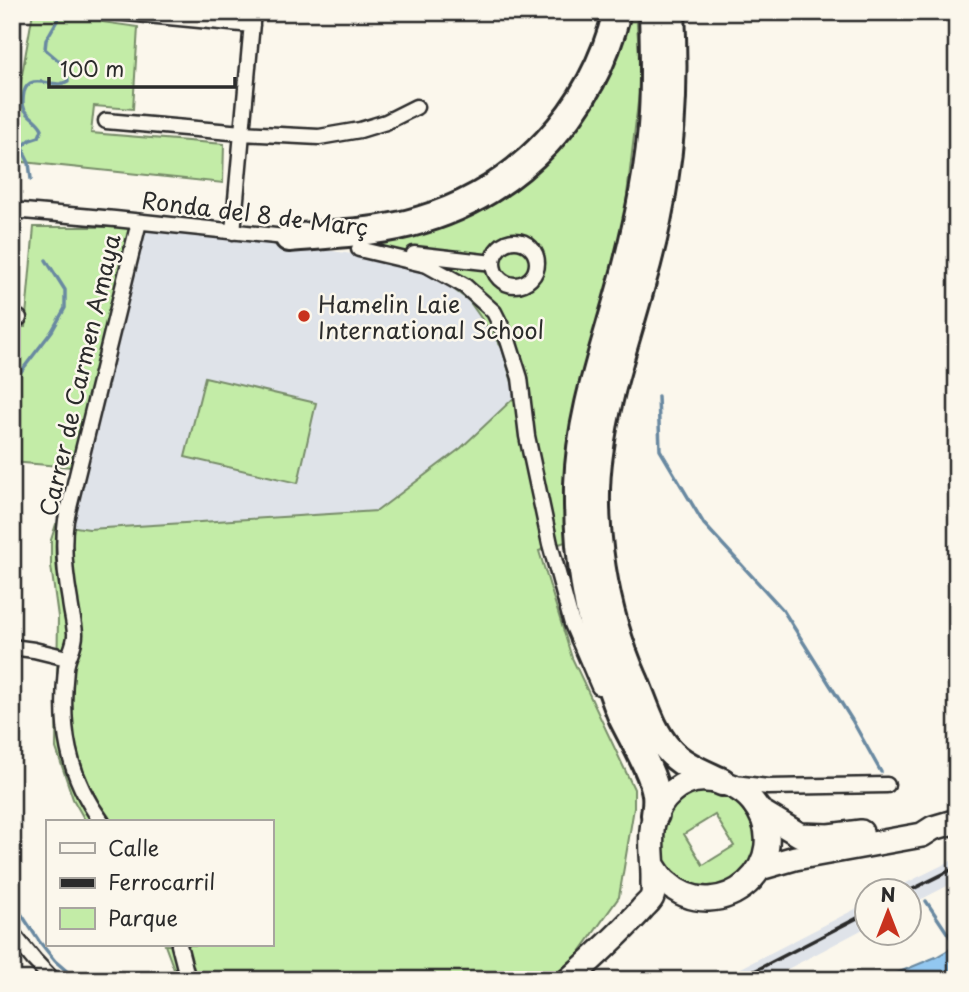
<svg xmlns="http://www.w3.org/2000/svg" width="969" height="992" font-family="'Playpen Sans',sans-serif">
<rect width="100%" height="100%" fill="#fbf7ec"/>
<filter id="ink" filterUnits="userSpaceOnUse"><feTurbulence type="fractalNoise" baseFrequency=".0143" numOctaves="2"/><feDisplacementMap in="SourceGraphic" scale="14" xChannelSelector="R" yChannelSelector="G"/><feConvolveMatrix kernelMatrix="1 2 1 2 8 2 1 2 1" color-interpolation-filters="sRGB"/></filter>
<g filter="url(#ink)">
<path fill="#dfe3e9" d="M132,227L248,238L365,256L435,275L469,301L502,348L516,396L461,448L377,511L89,529L56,524Z
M957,858V881L910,905L909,890H892Z
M867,903V927L767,980H718Z"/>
<path fill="#c3eca7" stroke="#778c69" stroke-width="2" fill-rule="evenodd" d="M33,12H103L102,22L138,27L133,109L94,106L91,133L224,144L223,183L14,161L18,97Z
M625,12H636L641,77L622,237L568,437L565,542L539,551L572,658L634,789V808L619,897L577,956L548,980H178L165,945H271V822H86L73,799L56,748L58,617L51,566V540L56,524L89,529L377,511L461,448L516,396L502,348L469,301L435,275L365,256L375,239L556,150Z
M34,227H132L71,467L12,462V327H25Z
M205,377L316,403L298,483L185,457Z
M703,790C711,792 722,792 730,795C757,808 766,851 743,872C719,894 676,893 663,858C661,852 662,844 662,837C662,832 661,825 663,821C668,804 687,794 703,790ZM715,815L734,846L703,865L684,834Z"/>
<path fill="#92c7f0" stroke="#6989a1" stroke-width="2" d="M957,945V980H880L936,957Z"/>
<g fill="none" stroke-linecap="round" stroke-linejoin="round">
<path stroke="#6989a1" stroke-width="3.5" d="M31,179L29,163L25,155L23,146L30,140L39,137L42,129C38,120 28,117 24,108C22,103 23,97 24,92C29,75 46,84 58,84C62,84 64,83 68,81C68,65 56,59 45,49L46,40L62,12
M12,385L16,378L52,331L65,308V290L46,260
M658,396L660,450L704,524L783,610L852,720L881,772
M12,900L39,941L55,961L77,980
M926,901L956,946"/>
<g stroke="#2b2b2b" stroke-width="19">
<path id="street" d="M116,12L252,25
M106,121L242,133L319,137L360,130L386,122L416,107
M12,210L115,219L294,238
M233,232L253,12
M493 263a22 22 0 1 1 44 0a22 22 0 1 1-44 0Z
M359,249L427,265L465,286L494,312L508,340L520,378L527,436L550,544L572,624L599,687
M414,254L493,263
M12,317L19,318
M12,647L34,650L67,658
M734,783L768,787L887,785
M102,822C67,775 60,726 66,669C67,656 76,645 75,633C74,622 71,611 70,601C65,573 62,547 66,520L139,222
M12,933L34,960L53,980
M179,945L188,980"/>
</g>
<g stroke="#2b2b2b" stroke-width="28">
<path id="primary" d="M760,811L800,835L829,836L861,832
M760,868L795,858L922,835L933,828L957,821
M569,980C594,957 619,935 642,909C644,906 651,901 652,897C654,893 653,886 653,882C654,848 642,818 672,792C682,784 694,779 706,780C724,781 742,788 753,802C800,861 720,932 666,882C661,878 657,871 653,865"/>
</g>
<g stroke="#2b2b2b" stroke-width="32">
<path id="highway" d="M653,12C654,46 655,79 653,113C650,166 639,217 626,269C608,340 580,410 578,485C577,548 586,612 606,672C611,687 616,703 622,717C632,738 653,772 656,794C657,801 656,808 655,815
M671,12C674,68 673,126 664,181C659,216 651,251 641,285C626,341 606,396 599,454C589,523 605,614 633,677C644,701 650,728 668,749C681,765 703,773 722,782
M289,238C332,234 379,233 421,220C519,191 593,111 617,12"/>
</g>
<use href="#street" stroke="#fbf7ec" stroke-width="14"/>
<use href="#primary" stroke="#fbf7ec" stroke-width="23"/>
<use href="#highway" stroke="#fbf7ec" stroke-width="26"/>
<path stroke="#2b2b2b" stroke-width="3.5" d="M909,891L957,867
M737,980L867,913"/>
</g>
</g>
<circle fill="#c8321e" stroke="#fbf7ec" stroke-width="2.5" cx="304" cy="316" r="7"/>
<g text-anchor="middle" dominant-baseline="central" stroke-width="5" stroke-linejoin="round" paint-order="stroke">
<g font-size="23" fill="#2b2b2b" stroke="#fbf7ec">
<text transform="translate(255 213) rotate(7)">Ronda del 8 de Març</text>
<text transform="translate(79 375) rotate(-77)">Carrer de Carmen Amaya</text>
</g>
<g font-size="23" fill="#2b2b2b" stroke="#fbf7ec" text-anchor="start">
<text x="318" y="303">Hamelin Laie<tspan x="318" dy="26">International School</tspan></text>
</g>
</g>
<rect width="969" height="992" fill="none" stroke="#fbf7ec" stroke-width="42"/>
<rect x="21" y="21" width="927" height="950" fill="none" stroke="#2b2b2b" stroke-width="2.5" filter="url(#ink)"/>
<rect x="46" y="820" width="228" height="126" fill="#fbf7ec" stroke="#a8a59f" stroke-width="2"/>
<rect x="60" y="843" width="35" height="10" fill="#fbf7ec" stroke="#a8a59f" stroke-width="2"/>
<text x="108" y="856" font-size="21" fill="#2b2b2b">Calle</text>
<rect x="60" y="878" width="35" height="10" fill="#2b2b2b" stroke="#a8a59f" stroke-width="2"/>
<text x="108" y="890" font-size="21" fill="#2b2b2b">Ferrocarril</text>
<rect x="60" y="908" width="35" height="21" fill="#c3eca7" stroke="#a8a59f" stroke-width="2"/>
<text x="108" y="926" font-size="21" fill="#2b2b2b">Parque</text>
<g transform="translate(888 912)"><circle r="33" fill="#fbf7ec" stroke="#a8a59f" stroke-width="2"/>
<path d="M0-5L12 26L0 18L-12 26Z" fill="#c8321e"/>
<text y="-10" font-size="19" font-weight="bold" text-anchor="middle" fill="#2b2b2b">N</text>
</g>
<path d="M49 77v10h186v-10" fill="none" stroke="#2b2b2b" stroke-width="3.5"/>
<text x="60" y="77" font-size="21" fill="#2b2b2b" stroke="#fbf7ec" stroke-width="5" paint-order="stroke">100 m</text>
</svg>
